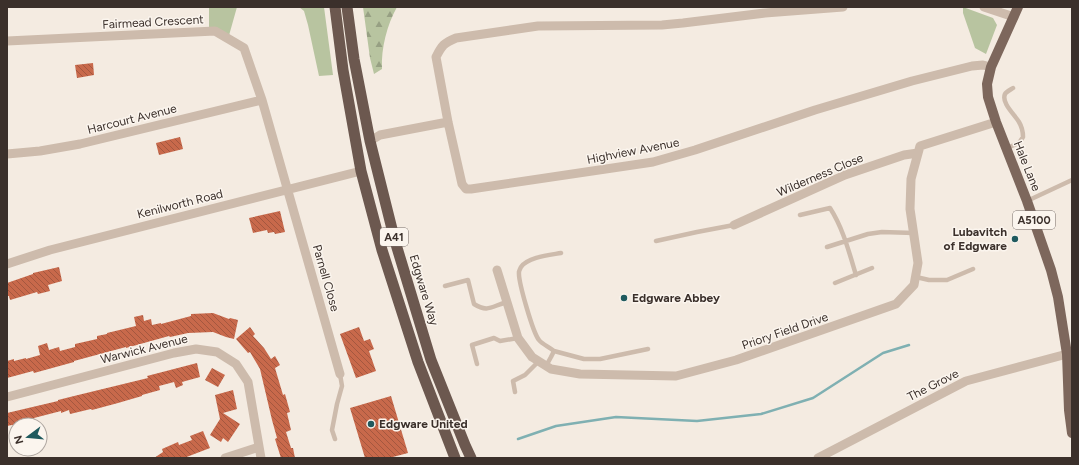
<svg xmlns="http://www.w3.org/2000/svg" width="1079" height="465" font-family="Figtree,sans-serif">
<defs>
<pattern id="forest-firs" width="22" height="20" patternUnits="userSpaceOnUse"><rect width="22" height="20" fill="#b8c4a0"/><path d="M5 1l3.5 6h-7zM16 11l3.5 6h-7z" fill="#97a083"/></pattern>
<pattern id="building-back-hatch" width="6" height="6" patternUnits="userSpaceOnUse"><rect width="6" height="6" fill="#c8694b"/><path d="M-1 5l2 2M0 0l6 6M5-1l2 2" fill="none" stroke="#a4573f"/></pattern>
</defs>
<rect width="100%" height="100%" fill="#f4ebe1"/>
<path fill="#b8c4a0" d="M209,7H237L228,39L209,31Z
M299,7H324L333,75L319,76L308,25L304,11Z
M963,7L993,18L997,25L986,54L975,48L963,13Z"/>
<path fill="url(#forest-firs)" d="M363,7H397C387,25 381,48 382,69L374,74L370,58Z"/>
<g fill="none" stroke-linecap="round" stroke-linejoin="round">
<path stroke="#7fb0b2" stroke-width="2.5" d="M518,439L556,426L616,417L697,421L761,414L813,398L883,353L909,345"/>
</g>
<path fill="url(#building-back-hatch)" d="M93,63L94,75L77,78L75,65Z
M180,137L183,149L159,155L156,143Z
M280,211L285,232L275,234L274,232L268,233L267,230L253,233L249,218Z
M59,267L62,281L48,285L50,291L38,294L37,292L10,300L9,296H7V283L33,274V273Z
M213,313L229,319L230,318L238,320L234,339L226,337L213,332L188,333L170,337L169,336L126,348V347L74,361V362L45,370L34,373L33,371L7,378V361L14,359V361L26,358V359L40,355L38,346L47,343L49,350L59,347L60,351L75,347V344L97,339V336L107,334V333L136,326L134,317L143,315L144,321L151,319L152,325L161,323V324L191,316V314Z
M250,327L255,334L253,336L264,348L271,359L275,356L280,365L275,368L283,395L285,394L290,412L287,413L291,430L286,432L291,448H293L295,458H281L275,439L277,438L272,420L260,369L250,352L248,353L236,339Z
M359,327L364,341L370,339L374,349L369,351L376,371L356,378L340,334Z
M197,363L200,377L182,382L183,385L176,388L174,382L159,386L160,390L142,395V396L118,403L92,410L91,409L70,414L69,410L61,413V411L34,418L36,425H12L7,426V413L58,401V400L74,396L148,378L147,376Z
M212,368L225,375L218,387L205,380Z
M233,390L237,409L223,413L240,424L228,442L223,438L221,442L210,435L220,419L215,395Z
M391,396L408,453L389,458H365L350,408Z
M203,431L210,448L184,458H154L163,452L162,449L178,442L179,445L192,440L190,436Z"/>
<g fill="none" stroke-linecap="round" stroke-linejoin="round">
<path stroke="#cdbbac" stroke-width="4.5" d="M1007,148L1019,143L1023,137C1023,132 1022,127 1019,122C1015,115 1001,103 1005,94C1006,92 1010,90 1013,88
M1027,201L1072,180
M800,215L830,208C843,228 849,252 856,275
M656,241L697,232L734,225
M827,247L868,234L882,232L914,233
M916,277L929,280H947L973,269
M835,283L872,268
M445,286L468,280L474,304C488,313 492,306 507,302
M554,351L584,359H600L648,349
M477,364L472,345L494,338L500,341L518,338
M546,366L551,357L554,351C549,347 542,344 539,340C533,333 518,281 519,272C519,271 521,267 521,267C528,257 550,255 561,253
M515,392L513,381L525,375L539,361
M335,439L332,430L337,404L342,386L340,374"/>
<path stroke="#cdbbac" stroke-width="9" d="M843,7L765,13L683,23L662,25L538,26L456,38C444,43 442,45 436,57L448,122L462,184L466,189H471L653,162L695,150L815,110L912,81L972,66L983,65L991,67
M984,7L1014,17
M7,41L215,31L244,48L262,100L340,374
M370,141L380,135L448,122
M7,154L40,151L80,144L262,100
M734,225L845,175L904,155L918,153
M7,264L50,250L361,171
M497,270L518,338L532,357L551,369L580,374L676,376L736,360L896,304L914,285L918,263L910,209L911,179L920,146L996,122
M7,397L174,353L196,349L217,352L236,364L248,382L261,458
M225,458L259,447
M818,458L966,381L1067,354"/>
<path stroke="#7d675c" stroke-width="10" d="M1018,7L991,67L987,84L988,97L996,122L1027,201L1051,270L1058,297L1067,354L1069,410L1072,433"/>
<path stroke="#6c584f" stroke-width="11" d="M335,7L343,70L361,171L382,250L418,362L455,458
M347,7L354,59L370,141L395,241L431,360L465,445L471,458"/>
</g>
<g fill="#1f5a5e" stroke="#fbf5ee" stroke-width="1.5">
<circle cx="1015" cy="239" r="4"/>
<circle cx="624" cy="298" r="4"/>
<circle cx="371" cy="424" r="4"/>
</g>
<g text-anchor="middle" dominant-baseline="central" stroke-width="3" stroke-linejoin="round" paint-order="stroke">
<g fill="#fbf5ee" stroke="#756b66" stroke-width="1">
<rect x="1013" y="211" width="42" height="18" rx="3"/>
<rect x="380" y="228" width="28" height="18" rx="3"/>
</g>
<g font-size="11" font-weight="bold" fill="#3b302b">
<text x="1034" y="220">A5100</text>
<text x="394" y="237">A41</text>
</g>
<g font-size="12" fill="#3b302b" stroke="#fbf5ee">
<text transform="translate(153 22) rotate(-3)">Fairmead Crescent</text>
<text transform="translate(132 119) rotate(-14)">Harcourt Avenue</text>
<text transform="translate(633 151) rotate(-11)">Highview Avenue</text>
<text transform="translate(1027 166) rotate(68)">Hale Lane</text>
<text transform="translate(820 175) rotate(-23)">Wilderness Close</text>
<text transform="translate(180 204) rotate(-14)">Kenilworth Road</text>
<text transform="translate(326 278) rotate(74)">Parnell Close</text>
<text transform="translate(424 290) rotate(73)">Edgware Way</text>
<text transform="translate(785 331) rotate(-19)">Priory Field Drive</text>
<text transform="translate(144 349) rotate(-14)">Warwick Avenue</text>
<text transform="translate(933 385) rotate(-27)">The Grove</text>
</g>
<g font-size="12" font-weight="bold" fill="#3b302b" stroke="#fbf5ee" text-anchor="start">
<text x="1007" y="232" text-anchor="end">Lubavitch<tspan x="1007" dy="14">of Edgware</tspan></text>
<text x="632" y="298">Edgware Abbey</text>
<text x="379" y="424">Edgware United</text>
</g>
</g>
<rect width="1079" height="465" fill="none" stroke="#3b302b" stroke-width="16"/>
<g transform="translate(28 437) rotate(254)"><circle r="19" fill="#fbf5ee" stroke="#aea6a0"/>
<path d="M0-3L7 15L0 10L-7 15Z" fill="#1f5a5e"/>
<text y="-6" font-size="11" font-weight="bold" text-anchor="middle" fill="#3b302b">N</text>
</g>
</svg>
